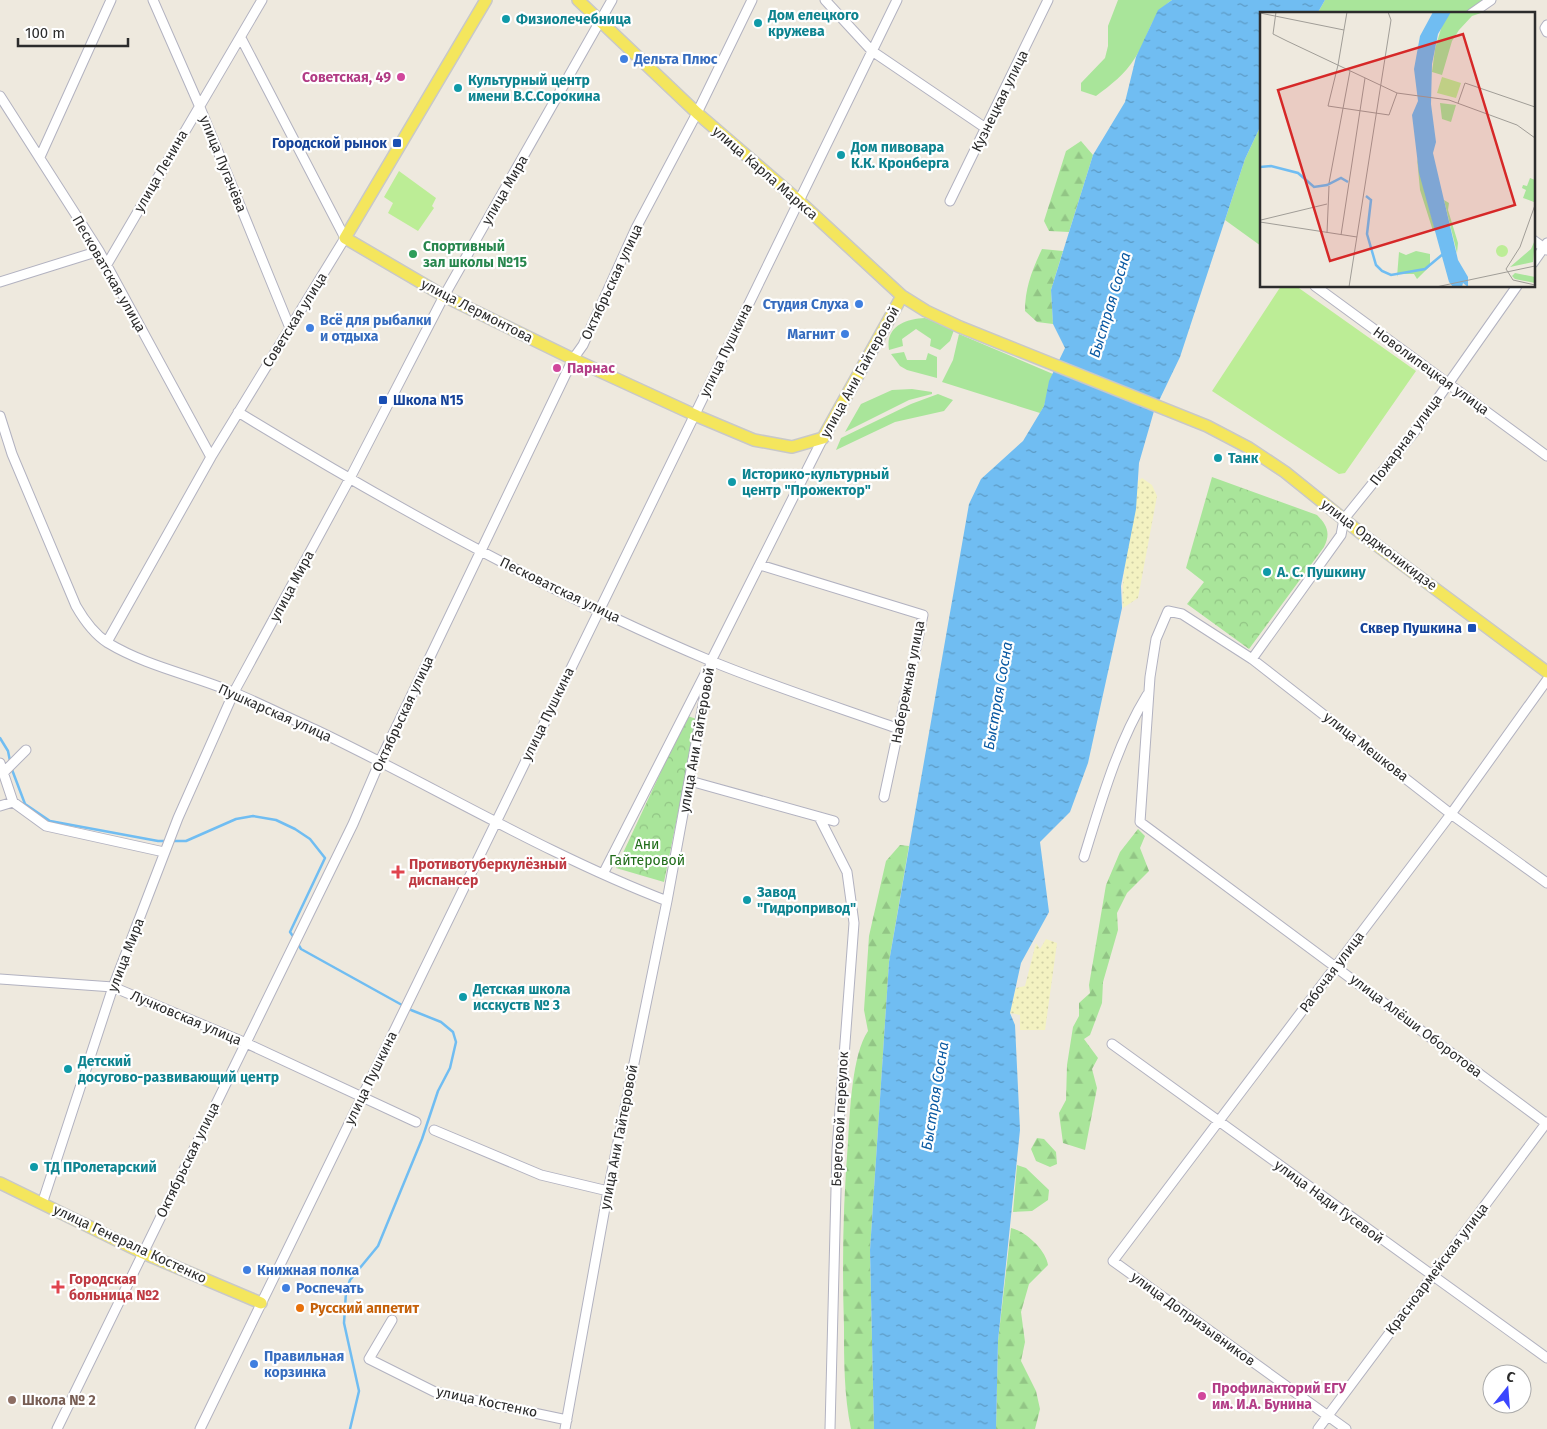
<svg xmlns="http://www.w3.org/2000/svg" width="1547" height="1429" font-family="'Fira Sans',sans-serif">
<defs>
<pattern id="forest-firs" width="22" height="20" patternUnits="userSpaceOnUse" patternTransform="scale(1.25)"><rect width="22" height="20" fill="#a9e59a"/><path d="M5 1l3.5 6h-7zM16 11l3.5 6h-7z" fill="#92c585"/></pattern>
<pattern id="sand-dots" width="8" height="8" patternUnits="userSpaceOnUse" patternTransform="scale(1.25)"><rect width="8" height="8" fill="#f3f2c1"/><path d="M2 2h.1M6 6h.1" fill="none" stroke="#d0d0a6" stroke-width="1.8" stroke-linecap="round"/></pattern>
<pattern id="park-crowns" width="20" height="18" patternUnits="userSpaceOnUse" patternTransform="scale(1.25)"><rect width="20" height="18" fill="#a9e59a"/><path d="M2 6a3 3 0 1 1 6 0M12 15a3 3 0 1 1 6 0" fill="none" stroke="#92c585"/></pattern>
<pattern id="water-ripples" width="26" height="14" patternUnits="userSpaceOnUse" patternTransform="scale(1.25)"><rect width="26" height="14" fill="#70bdf2"/><path d="M2 4q2-2 4 0t4 0M15 11q2-2 4 0t4 0" fill="none" stroke="#5c9ac4"/></pattern>
</defs>
<rect width="100%" height="100%" fill="#eee9de"/>
<path fill="#a9e59a" d="M1118,0H1172C1147,18 1151,35 1135,58C1125,74 1111,85 1096,96L1081,91V83L1105,58L1108,46V26Z
M1325,0H1491L1471,14H1317Z
M1261,125V246L1225,220L1245,159Z
M925,318L954,330L950,341L940,350L930,346L931,339L916,329L902,339L903,346L889,350C885,326 906,319 925,318Z
M959,334L1053,374L1044,406L1040,413L942,382L953,360Z
M904,352L907,360H926L928,353L937,357V378L907,370L900,366L891,354Z
M912,389L932,392V394L909,400L845,432L861,404L892,390Z
M938,394L953,400L944,411L895,422L836,450L841,438L911,404Z"/>
<path fill="url(#forest-firs)" d="M1081,141L1093,155L1069,232L1049,231L1044,221L1066,151Z
M1042,249L1063,251L1051,290L1053,324L1037,322L1025,311C1025,288 1032,270 1042,249Z
M1138,829L1145,836L1140,848L1149,871L1127,893L1117,913L1118,930L1103,982L1102,1003L1090,1035L1084,1039L1098,1058L1092,1069L1097,1088L1085,1150L1063,1143L1059,1113L1066,1100L1067,1065L1073,1027L1079,1016V1003L1090,993L1089,985L1106,885L1120,852Z
M900,845L909,846L889,962L870,1250L874,1429H851C844,1395 844,1361 844,1327C842,1265 843,1204 848,1142C850,1112 852,1054 868,1031L864,1010L869,936L886,861Z
M1037,1138L1044,1139L1056,1152L1057,1164L1050,1167L1036,1161L1031,1149Z
M1017,1165L1026,1168L1049,1190L1048,1200L1032,1211L1013,1212Z
M1011,1228C1025,1231 1046,1250 1048,1265L1029,1284L1021,1312L1025,1342L1021,1361L1036,1391L1040,1409L1035,1429H996L998,1341Z"/>
<path fill="url(#sand-dots)" d="M1142,478L1152,485L1157,496L1138,598L1123,608C1120,565 1135,523 1138,481Z
M1046,939L1057,943L1045,1030H1020V1015L1010,1013L1016,988L1025,986L1036,943L1040,949Z"/>
<path fill="url(#park-crowns)" d="M1212,477L1317,515C1327,525 1331,533 1324,547L1249,649L1187,604L1204,582L1186,568Z
M687,716L697,719L664,882L616,868Z"/>
<path fill="#bced96" d="M399,171L436,198L432,206L434,208L418,231L388,213L393,203L384,197Z
M1281,286H1296L1416,371L1345,473L1339,474L1212,391Z"/>
<path fill="url(#water-ripples)" d="M1172,0H1325L1317,14H1261V125L1245,159L1180,357L1154,411L1139,463L1136,509L1121,586L1122,608L1088,763L1070,812L1040,842L1049,912L1021,963L1010,1013L1015,1025L1020,1130L998,1341L996,1429H874L870,1250L889,962L969,504L981,479L1023,441L1044,406L1049,381L1065,348L1053,324L1051,290L1093,155L1125,102L1136,57L1158,10Z"/>
<g fill="none" stroke-linecap="round" stroke-linejoin="round">
<path stroke="#70bdf2" stroke-width="2.5" d="M0,738L8,751L10,761
M11,767L25,804L50,821L158,841H186L236,819L253,816L276,820L295,829L310,839L325,858L290,932L295,939
M298,944L301,949L411,1010L441,1022L453,1032L456,1042L450,1068L438,1091L422,1139L378,1246L350,1280L346,1292L344,1323L359,1391L350,1429"/>
<g stroke="#b2b2c0" stroke-width="11">
<path id="minor" d="M153,0L199,105L290,328
M825,0L872,51L987,129
M1471,14L1491,0
M1547,25L1545,28L1547,32
M0,96L99,251L211,457
M40,157L111,0
M950,201L1048,0
M1533,240L1547,250
M1533,263L1547,243
M106,266L262,0
M0,282L99,251
M1315,286L1547,456
M238,412C390,505 547,592 711,661C772,686 837,707 899,729
M0,416L12,454L76,606C84,620 94,634 108,643C148,667 193,675 235,693C261,704 287,717 314,729C432,785 545,854 667,901
M760,565L923,615L884,797
M107,642L211,457L345,238L241,38
M1252,659L1341,535L1344,519L1415,431L1517,286
M0,763L13,802L46,826L164,852
M4,772L26,750
M690,781L834,821
M0,806L13,802
M819,817L847,872L854,923L837,1150L830,1429
M1084,857C1101,802 1117,744 1147,695
M603,874L707,670
M1547,883L1451,814L1252,659L1182,614L1168,611L1156,639L1150,677L1140,822L1547,1124
M0,979L113,987L246,1043L416,1122
M1112,1044L1547,1358
M434,1130L541,1175L608,1191
M42,1204L113,987L178,818L234,692L349,480L444,296L612,0
M392,1320L369,1359L435,1392L567,1420
M57,1429L353,824L380,761L573,359L583,345L636,228L697,113L752,0
M200,1429L897,0
M565,1429L608,1191L667,901L711,661L823,438
M1318,1429L1547,1122
M1346,1429L1113,1261L1451,814L1547,680"/>
</g>
<g stroke="#c8c8c8" stroke-width="14">
<path id="major" d="M486,0L345,238L444,296L573,359L697,416L754,440L792,447L823,438L902,296
M578,0L697,113L799,201L902,296L926,311L960,327L1207,426L1249,448L1285,472L1367,538L1547,672
M0,1183L143,1253L261,1303"/>
</g>
<use href="#minor" stroke="#fff" stroke-width="9"/>
<use href="#major" stroke="#f4e65d" stroke-width="11"/>
</g>
<g fill="#0f9aa8" stroke="#fff" stroke-width="2">
<circle cx="506" cy="19" r="5"/>
<circle cx="758" cy="23" r="5"/>
<circle cx="458" cy="88" r="5"/>
<circle cx="841" cy="155" r="5"/>
<circle cx="1218" cy="458" r="5"/>
<circle cx="732" cy="482" r="5"/>
<circle cx="1267" cy="572" r="5"/>
<circle cx="747" cy="900" r="5"/>
<circle cx="463" cy="997" r="5"/>
<circle cx="68" cy="1069" r="5"/>
<circle cx="34" cy="1167" r="5"/>
</g>
<g fill="#3f7fe0" stroke="#fff" stroke-width="2">
<circle cx="624" cy="59" r="5"/>
<circle cx="859" cy="304" r="5"/>
<circle cx="310" cy="328" r="5"/>
<circle cx="845" cy="334" r="5"/>
<circle cx="247" cy="1270" r="5"/>
<circle cx="286" cy="1288" r="5"/>
<circle cx="254" cy="1364" r="5"/>
</g>
<g fill="#d1479c" stroke="#fff" stroke-width="2">
<circle cx="401" cy="77" r="5"/>
<circle cx="557" cy="368" r="5"/>
<circle cx="1202" cy="1396" r="5"/>
</g>
<g fill="#1a4fb4" stroke="#fff" stroke-width="2">
<rect x="392" y="138" width="10" height="10" rx="2.5"/>
<rect x="378" y="395" width="10" height="10" rx="2.5"/>
<rect x="1467" y="623" width="10" height="10" rx="2.5"/>
</g>
<circle fill="#2e9e5b" stroke="#fff" stroke-width="2" cx="413" cy="254" r="5"/>
<g fill="#e0444e" stroke="#fff" stroke-width="2">
<path d="M395.5 864.5h5v5h5v5h-5v5h-5v-5h-5v-5h5z"/>
<path d="M55.5 1279.5h5v5h5v5h-5v5h-5v-5h-5v-5h5z"/>
</g>
<circle fill="#e8710a" stroke="#fff" stroke-width="2" cx="300" cy="1308" r="5"/>
<circle fill="#8d6e63" stroke="#fff" stroke-width="2" cx="12" cy="1400" r="5"/>
<g text-anchor="middle" dominant-baseline="central" stroke-width="4.5" stroke-linejoin="round" paint-order="stroke">
<g font-size="14" font-weight="bold" fill="#0d838f" stroke="#fff" text-anchor="start">
<text x="768" y="15">Дом елецкого<tspan x="768" dy="16">кружева</tspan></text>
<text x="516" y="19">Физиолечебница</text>
<text x="468" y="80">Культурный центр<tspan x="468" dy="16">имени В.С.Сорокина</tspan></text>
<text x="851" y="147">Дом пивовара<tspan x="851" dy="16">К.К. Кронберга</tspan></text>
<text x="1228" y="458">Танк</text>
<text x="742" y="474">Историко-культурный<tspan x="742" dy="16">центр "Прожектор"</tspan></text>
<text x="1277" y="572">А. С. Пушкину</text>
<text x="757" y="892">Завод<tspan x="757" dy="16">"Гидропривод"</tspan></text>
<text x="473" y="989">Детская школа<tspan x="473" dy="16">исскуств № 3</tspan></text>
<text x="78" y="1061">Детский<tspan x="78" dy="16">досугово-развивающий центр</tspan></text>
<text x="44" y="1167">ТД ПРолетарский</text>
</g>
<g font-size="14" font-weight="bold" fill="#366cbe" stroke="#fff" text-anchor="start">
<text x="634" y="59">Дельта Плюс</text>
<text x="849" y="304" text-anchor="end">Студия Слуха</text>
<text x="320" y="320">Всё для рыбалки<tspan x="320" dy="16">и отдыха</tspan></text>
<text x="835" y="334" text-anchor="end">Магнит</text>
<text x="257" y="1270">Книжная полка</text>
<text x="296" y="1288">Роспечать</text>
<text x="264" y="1356">Правильная<tspan x="264" dy="16">корзинка</tspan></text>
</g>
<g font-size="14" font-weight="bold" fill="#b23c85" stroke="#fff" text-anchor="start">
<text x="391" y="77" text-anchor="end">Советская, 49</text>
<text x="567" y="368">Парнас</text>
<text x="1212" y="1388">Профилакторий ЕГУ<tspan x="1212" dy="16">им. И.А. Бунина</tspan></text>
</g>
<g font-size="14" fill="#2c2c2c" stroke="#fff">
<text transform="translate(1000 101) rotate(-64)">Кузнецкая улица</text>
<text transform="translate(223 164) rotate(68)">улица Пугачёва</text>
<text transform="translate(161 171) rotate(-60)">улица Ленина</text>
<text transform="translate(765 173) rotate(41)">улица Карла Маркса</text>
<text transform="translate(505 190) rotate(-60)">улица Мира</text>
<text transform="translate(109 274) rotate(60)">Песковатская улица</text>
<text transform="translate(612 282) rotate(-65)">Октябрьская улица</text>
<text transform="translate(477 311) rotate(27)">улица Лермонтова</text>
<text transform="translate(295 320) rotate(-58)">Советская улица</text>
<text transform="translate(726 350) rotate(-64)">улица Пушкина</text>
<text transform="translate(1431 371) rotate(36)">Новолипецкая улица</text>
<text transform="translate(860 372) rotate(-61)">улица Ани Гайтеровой</text>
<text transform="translate(1406 440) rotate(-53)">Пожарная улица</text>
<text transform="translate(1379 545) rotate(37)">улица Орджоникидзе</text>
<text transform="translate(292 586) rotate(-62)">улица Мира</text>
<text transform="translate(560 590) rotate(26)">Песковатская улица</text>
<text transform="translate(908 682) rotate(-79)">Набережная улица</text>
<text transform="translate(275 713) rotate(24)">Пушкарская улица</text>
<text transform="translate(403 714) rotate(-65)">Октябрьская улица</text>
<text transform="translate(548 714) rotate(-64)">улица Пушкина</text>
<text transform="translate(697 740) rotate(-80)">улица Ани Гайтеровой</text>
<text transform="translate(1366 747) rotate(38)">улица Мешкова</text>
<text transform="translate(126 955) rotate(-69)">улица Мира</text>
<text transform="translate(1332 972) rotate(-53)">Рабочая улица</text>
<text transform="translate(186 1018) rotate(23)">Лучковская улица</text>
<text transform="translate(1416 1026) rotate(37)">улица Алёши Оборотова</text>
<text transform="translate(371 1078) rotate(-64)">улица Пушкина</text>
<text transform="translate(840 1119) rotate(-87)">Береговой переулок</text>
<text transform="translate(619 1137) rotate(-79)">улица Ани Гайтеровой</text>
<text transform="translate(188 1160) rotate(-64)">Октябрьская улица</text>
<text transform="translate(1329 1202) rotate(36)">улица Нади Гусевой</text>
<text transform="translate(130 1244) rotate(25)">улица Генерала Костенко</text>
<text transform="translate(1437 1269) rotate(-53)">Красноармейская улица</text>
<text transform="translate(1193 1319) rotate(36)">улица Допризывников</text>
<text transform="translate(487 1402) rotate(12)">улица Костенко</text>
</g>
<g font-size="14" font-weight="bold" fill="#164399" stroke="#fff" text-anchor="end">
<text x="387" y="143">Городской рынок</text>
<text x="393" y="400" text-anchor="start">Школа N15</text>
<text x="1462" y="628">Сквер Пушкина</text>
</g>
<g font-size="14" font-weight="bold" fill="#27864d" stroke="#fff" text-anchor="start">
<text x="423" y="246">Спортивный<tspan x="423" dy="16">зал школы №15</tspan></text>
</g>
<g font-size="14" fill="#1f6c19" stroke="#fff">
<text x="647" y="844">Ани<tspan x="647" dy="16">Гайтеровой</tspan></text>
</g>
<g font-size="14" font-weight="bold" fill="#be3a42" stroke="#fff" text-anchor="start">
<text x="409" y="864">Противотуберкулёзный<tspan x="409" dy="16">диспансер</tspan></text>
<text x="69" y="1279">Городская<tspan x="69" dy="16">больница №2</tspan></text>
</g>
<g font-size="14" font-weight="bold" fill="#c56008" stroke="#fff" text-anchor="start">
<text x="310" y="1308">Русский аппетит</text>
</g>
<g font-size="14" font-weight="bold" fill="#785e54" stroke="#fff" text-anchor="start">
<text x="22" y="1400">Школа № 2</text>
</g>
<g font-size="15" font-style="italic" fill="#0a59a2" stroke="#fff">
<text transform="translate(1110 305) rotate(-73)">Быстрая Сосна</text>
<text transform="translate(998 696) rotate(-80)">Быстрая Сосна</text>
<text transform="translate(935 1096) rotate(-81)">Быстрая Сосна</text>
</g>
</g>
<g transform="translate(1260 12)">
<rect width="275" height="275" fill="#eee9de"/>
<path d="M191,0H224L212,4L199,18L192,29L182,63L172,60L175,37L183,10Z" fill="#a9e59a"/>
<path d="M157,146L175,218L173,219L160,178ZM184,188L189,191L188,198L198,231L197,241ZM275,228L273,250L250,255L271,237ZM156,239L170,242V254L157,267L154,262H138L137,265L139,240L146,243ZM255,261L275,265V271L255,267L252,264Z" fill="#a9e59a"/>
<path d="M180,91L196,93L191,110L182,107ZM270,166L275,168L274,190L263,186L266,178L262,176L263,173L267,174Z" fill="#a9e59a"/>
<path d="M182,65L201,71L196,86L177,81ZM236 239a6 6 0 1 1 12 0a6 6 0 1 1-12 0Z" fill="#bced96"/>
<path d="M173,0H191L178,22L172,52L171,92L176,130L173,141L198,248L208,265V275L203,271L202,275H193L189,270L159,161L152,103L158,89L154,57L160,24Z" fill="#70bdf2"/>
<path fill="none" stroke="#70bdf2" stroke-width="2.5" d="M0,155L11,154L38,161L54,175L67,173L81,166L88,170M106,184L111,188L107,222L116,253L122,259L131,263L165,257L183,242"/>
<path fill="none" stroke="#a09d97" stroke-width="1" d="M16,0L13,22L27,29L137,81L189,88L257,113L275,126M0,1L84,18M78,53L87,0M78,53L68,94L129,103L137,81M198,91L205,71L275,95M69,171L90,59M275,193L260,235L246,257L253,268L275,273M1,208L67,192M0,210L97,225M67,221L69,174M81,223L105,66M89,275L131,8L128,0M176,275L275,254"/>
<path fill="#d62828" fill-opacity="0.15" stroke="#d62828" stroke-width="2.5" d="M203,22L255,193L70,249L18,78Z"/>
<rect width="275" height="275" fill="none" stroke="#2c2c2c" stroke-width="2.5"/>
</g>
<g transform="translate(1507 1389) rotate(17)"><circle r="24" fill="#ffffff" stroke="#ababab"/>
<path d="M0-4L9 19L0 12L-9 19Z" fill="#3b45fe"/>
<text y="-8" font-size="14" font-weight="bold" text-anchor="middle" fill="#2c2c2c">С</text>
</g>
<path d="M18 38v8h110v-8" fill="none" stroke="#2c2c2c" stroke-width="2.5"/>
<text x="25" y="38" font-size="15" fill="#2c2c2c" stroke="#ffffff" stroke-width="4" paint-order="stroke">100 m</text>
</svg>
